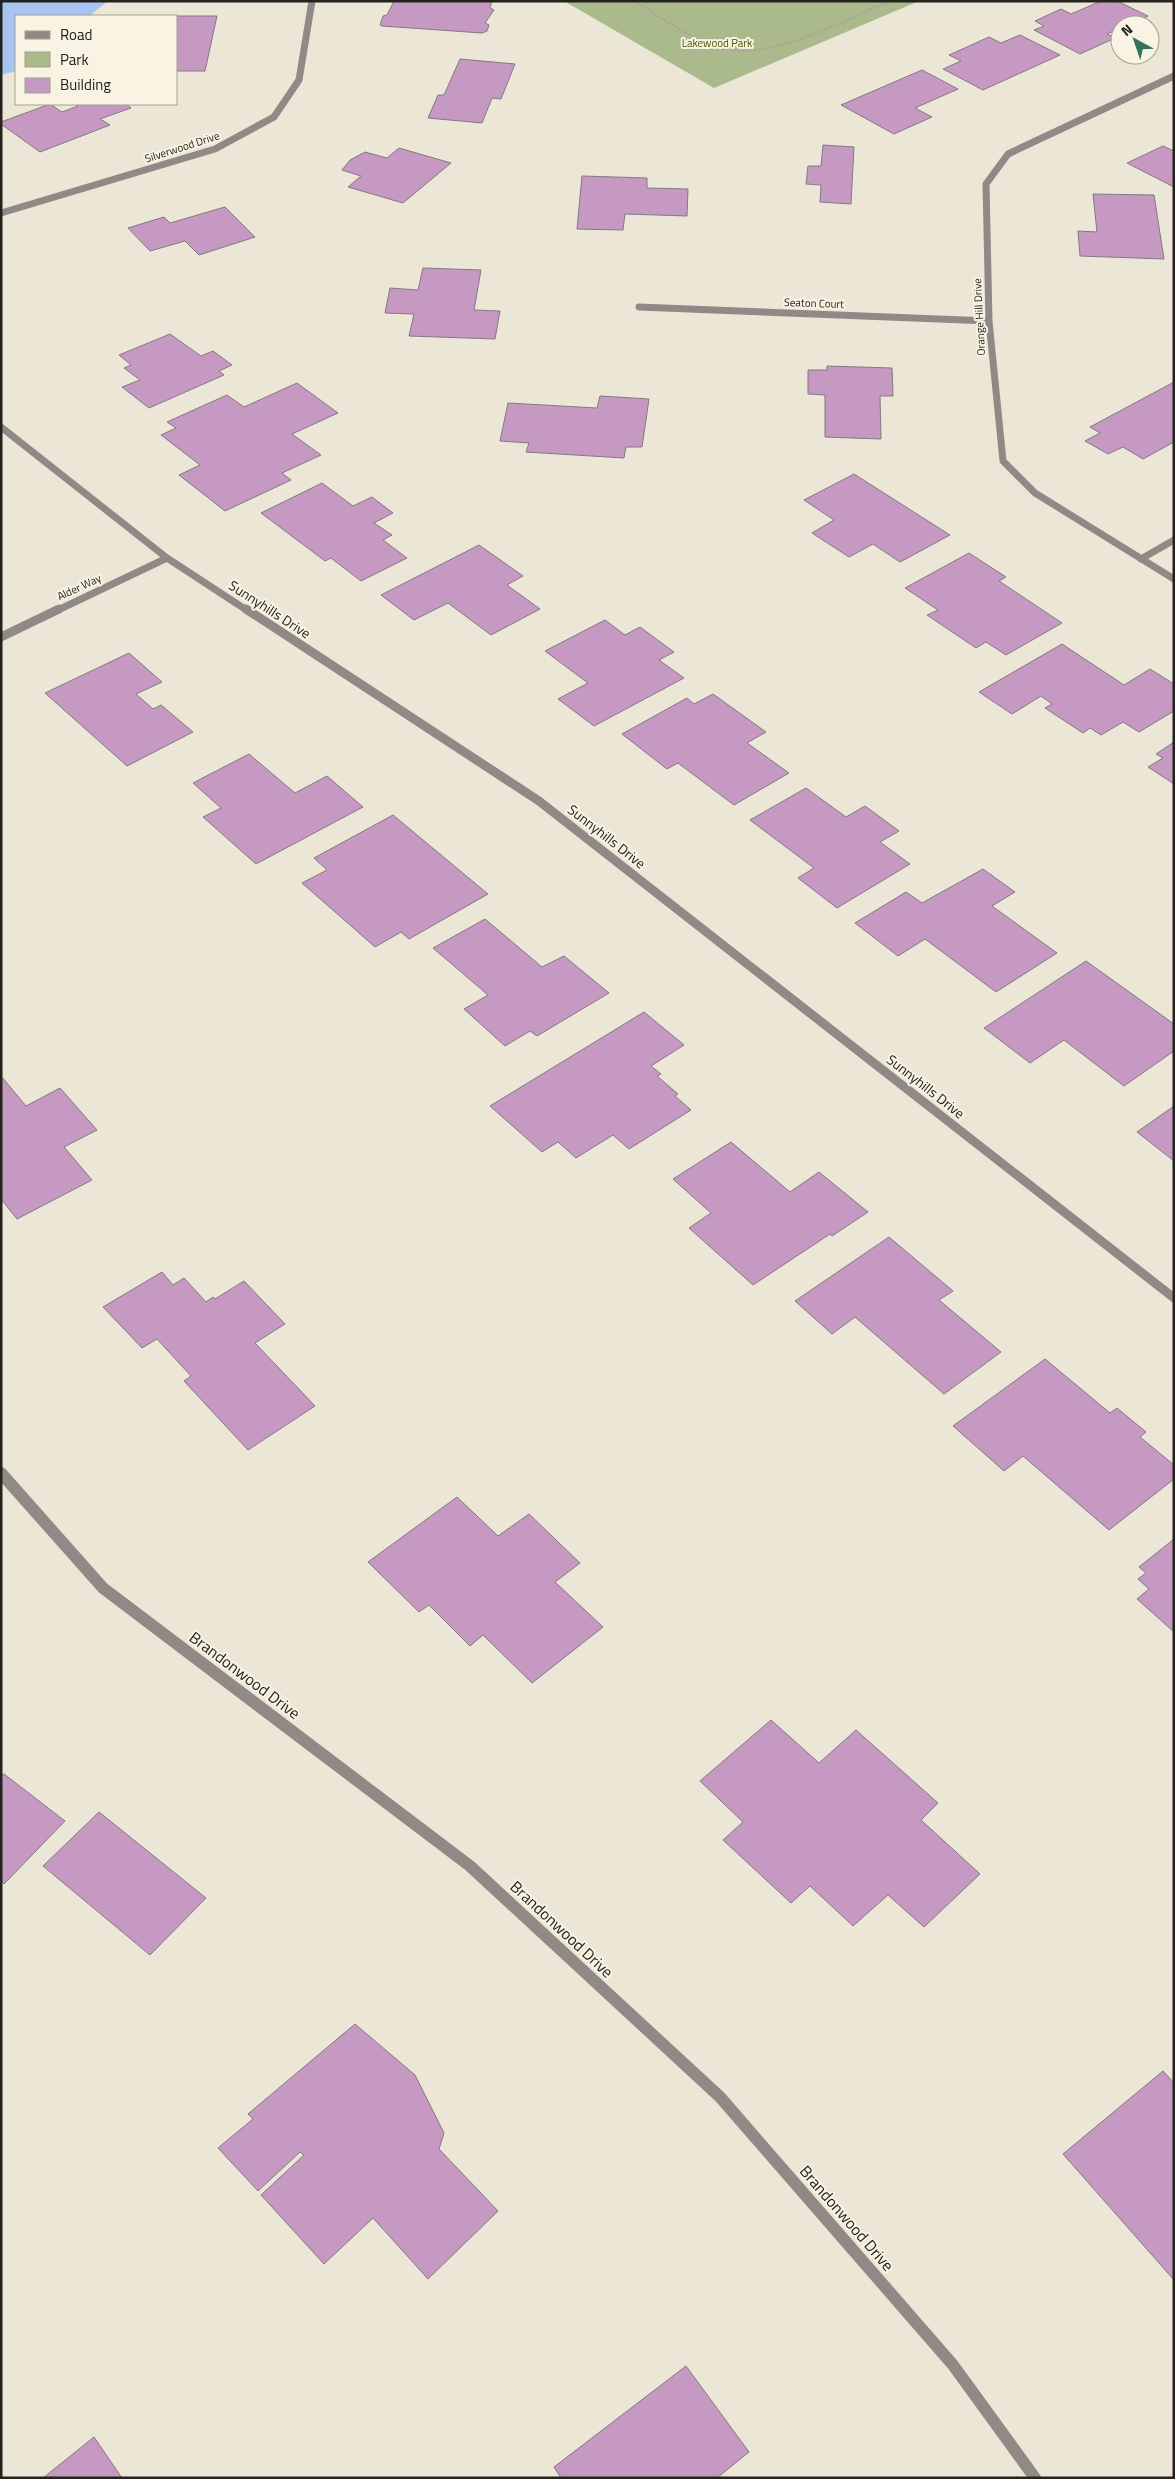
<svg xmlns="http://www.w3.org/2000/svg" width="1175" height="2479" font-family="'Titillium Web',sans-serif">
<rect width="100%" height="100%" fill="#ebe6d6"/>
<path fill="#abba8d" d="M564,1H919L714,88Z"/>
<path fill="#a7c4f3" d="M1,1H108L89,16H16V71L1,75Z"/>
<path fill="#c599c1" stroke="#847883" d="M394,1H492L490,8L494,10L485,23L489,25L487,31L482,33L382,26L380,25L383,16L387,15Z
M1101,1H1117L1148,16L1127,25H1120V28L1107,34L1115,38L1080,54L1034,30L1044,26L1035,21L1061,9L1071,14Z
M145,16H217L205,71H176V16Z
M1020,35L1060,55L983,90L943,69L961,61L949,55L989,37L1001,43Z
M460,59L515,64L501,99L492,98L482,123L428,118L438,95H444Z
M922,70L958,89L915,108L932,117L894,134L841,105Z
M50,104L62,112L78,106L76,105L78,104H126L131,108L100,119L110,125L40,152L1,124V122Z
M823,145L854,147L851,204L820,202L821,185L806,184L808,166H821Z
M1163,146L1174,151V187L1127,163Z
M399,148L451,163L403,203L348,187L361,176L342,170L350,160L365,152L387,158Z
M582,176L647,178V188L688,189L687,216L625,214L623,230L577,229Z
M1093,194L1154,195L1164,259L1080,256L1078,231L1097,232Z
M225,207L255,237L199,255L185,241L150,251L128,228L164,217L170,223Z
M423,268L481,270L474,310L500,311L495,339L409,336L414,314L385,313L390,288L418,290Z
M170,334L201,356L213,351L232,365L219,371L224,375L149,408L122,387L140,380L124,368L131,365L119,355Z
M827,366L892,368L893,396H880L881,439L825,437V395L808,394V370H827Z
M1174,382V442L1143,459L1123,447L1108,454L1085,441L1100,433L1090,427Z
M297,383L338,413L292,434L321,455L282,473L291,480L225,511L179,475L200,465L161,435L176,428L167,422L227,395L244,407Z
M600,396L649,399L642,447H626L624,458L526,452L529,443L500,441L508,403L597,408Z
M854,474L950,535L900,562L873,544L849,557L812,533L834,520L804,500Z
M322,483L353,506L372,497L393,513L374,523L392,535L383,540L407,558L361,581L331,558L325,561L261,513Z
M479,545L523,576L507,585L540,609L491,635L448,603L414,620L381,595Z
M969,553L1006,577L999,581L1062,623L1006,655L986,642L976,648L927,615L938,610L905,588Z
M605,620L625,635L640,627L674,652L659,660L684,678L594,726L558,699L588,683L545,651Z
M1062,644L1124,685L1150,669L1174,684V711L1139,732L1123,722L1101,735L1090,728L1083,733L1045,708L1052,704L1041,696L1012,714L979,692Z
M129,653L162,682L136,694L153,709L161,705L193,732L127,766L45,693Z
M713,694L766,732L747,743L789,773L734,805L678,763L667,769L622,734L687,698L694,704Z
M1174,742V784L1148,767L1163,758L1156,754Z
M249,754L295,793L327,776L363,807L256,864L203,817L221,808L193,783Z
M806,788L846,817L865,806L899,831L880,842L910,864L837,908L798,878L814,868L750,820Z
M393,815L488,894L409,939L401,932L375,947L302,883L327,870L314,858Z
M983,869L1015,892L992,906L1057,953L996,992L925,939L898,956L855,923L906,892L922,903Z
M485,919L542,967L564,956L609,993L537,1036L530,1031L505,1046L464,1009L488,995L433,948Z
M1086,961L1174,1024V1051L1124,1086L1064,1040L1030,1063L984,1028Z
M644,1012L684,1045L651,1066L661,1074L657,1076L678,1094L675,1096L691,1110L629,1149L613,1135L576,1158L558,1142L542,1152L490,1106Z
M1,1076L26,1106L60,1088L97,1130L64,1147L92,1180L17,1219L1,1199Z
M1174,1106V1161L1137,1132Z
M731,1142L790,1192L819,1172L868,1212L832,1236L830,1234L753,1285L689,1228L711,1213L673,1179Z
M889,1237L953,1291L939,1300L1001,1352L944,1394L855,1317L832,1334L795,1301Z
M162,1272L173,1285L184,1278L206,1302L213,1297L215,1299L244,1281L285,1324L255,1343L315,1406L248,1450L184,1381L191,1376L157,1339L142,1348L103,1307Z
M1045,1359L1110,1413L1117,1408L1146,1432L1140,1437L1174,1465V1479L1109,1530L1023,1456L1004,1471L953,1426Z
M457,1497L498,1536L529,1514L580,1563L555,1582L603,1627L532,1683L483,1635L470,1646L429,1605L419,1612L368,1562Z
M1174,1539V1632L1137,1599L1149,1589L1138,1579L1146,1573L1139,1567Z
M771,1720L819,1763L856,1730L938,1803L921,1820L980,1874L924,1927L888,1895L853,1926L810,1886L791,1903L723,1840L743,1822L700,1781Z
M4,1774L65,1821L4,1884L1,1881V1776Z
M99,1812L206,1898L150,1955L43,1866Z
M355,2024L415,2075L444,2133L439,2149L498,2211L428,2279L373,2218L324,2264L261,2195L304,2155L300,2152L258,2191L218,2148L253,2119L248,2114Z
M1163,2071L1174,2083V2280L1063,2154Z
M686,2366L749,2452L717,2478H561L554,2467Z
M94,2437L122,2478H43Z"/>
<g fill="none" stroke-linecap="round" stroke-linejoin="round">
<path stroke="#a6a295" stroke-width="2" stroke-dasharray="2 2" stroke-linecap="butt" d="M634,1C663,18 693,42 726,49C770,60 849,19 890,1"/>
<path stroke="#908986" stroke-width="7" d="M1174,76L1008,154L986,184L989,321L1003,461L1035,493L1174,579
M1,213L215,149L274,117L299,80L312,1
M639,307L989,321
M1,427L167,558L248,611
M1141,559L1174,540
M56,611L167,558"/>
<path stroke="#908986" stroke-width="9" d="M246,609L539,801L1174,1298
M1,637L59,609"/>
<path stroke="#908986" stroke-width="12" d="M1,1473L103,1588L470,1866L720,2097L953,2365L1035,2478"/>
</g>
<g text-anchor="middle" dominant-baseline="central" stroke-width="4" stroke-linejoin="round" paint-order="stroke">
<g font-size="11" fill="#455802" stroke="#f8f3e3">
<text x="717" y="43">Lakewood Park</text>
</g>
<g font-size="11" fill="#24221c" stroke="#f8f3e3">
<text transform="translate(182 147) rotate(-18)">Silverwood Drive</text>
<text transform="translate(814 303) rotate(2)">Seaton Court</text>
<text transform="translate(979 317) rotate(-93)">Orange Hill Drive</text>
<text transform="translate(79 587) rotate(-25)">Alder Way</text>
</g>
<g font-size="14" fill="#24221c" stroke="#f8f3e3">
<text transform="translate(270 609) rotate(33)">Sunnyhills Drive</text>
<text transform="translate(607 836) rotate(38)">Sunnyhills Drive</text>
<text transform="translate(926 1086) rotate(38)">Sunnyhills Drive</text>
</g>
<g font-size="16" fill="#24221c" stroke="#f8f3e3">
<text transform="translate(245 1675) rotate(37)">Brandonwood Drive</text>
<text transform="translate(562 1929) rotate(43)">Brandonwood Drive</text>
<text transform="translate(847 2218) rotate(49)">Brandonwood Drive</text>
</g>
</g>
<rect width="1175" height="2479" fill="none" stroke="#24221c" stroke-width="5"/>
<rect x="15" y="15" width="162" height="90" fill="#f8f3e3" stroke="#a39f93"/>
<rect x="25" y="31" width="25" height="8" fill="#908986" stroke="#a39f93"/>
<text x="60" y="40" font-size="15" fill="#24221c">Road</text>
<rect x="25" y="52" width="25" height="15" fill="#abba8d" stroke="#a39f93"/>
<text x="60" y="65" font-size="15" fill="#24221c">Park</text>
<rect x="25" y="78" width="25" height="15" fill="#c599c1" stroke="#a39f93"/>
<text x="60" y="90" font-size="15" fill="#24221c">Building</text>
<g transform="translate(1135 40) rotate(320)"><circle r="24" fill="#f8f3e3" stroke="#a39f93"/>
<path d="M0-4L9 19L0 12L-9 19Z" fill="#35715c"/>
<text y="-8" font-size="14" font-weight="bold" text-anchor="middle" fill="#24221c">N</text>
</g>
</svg>
